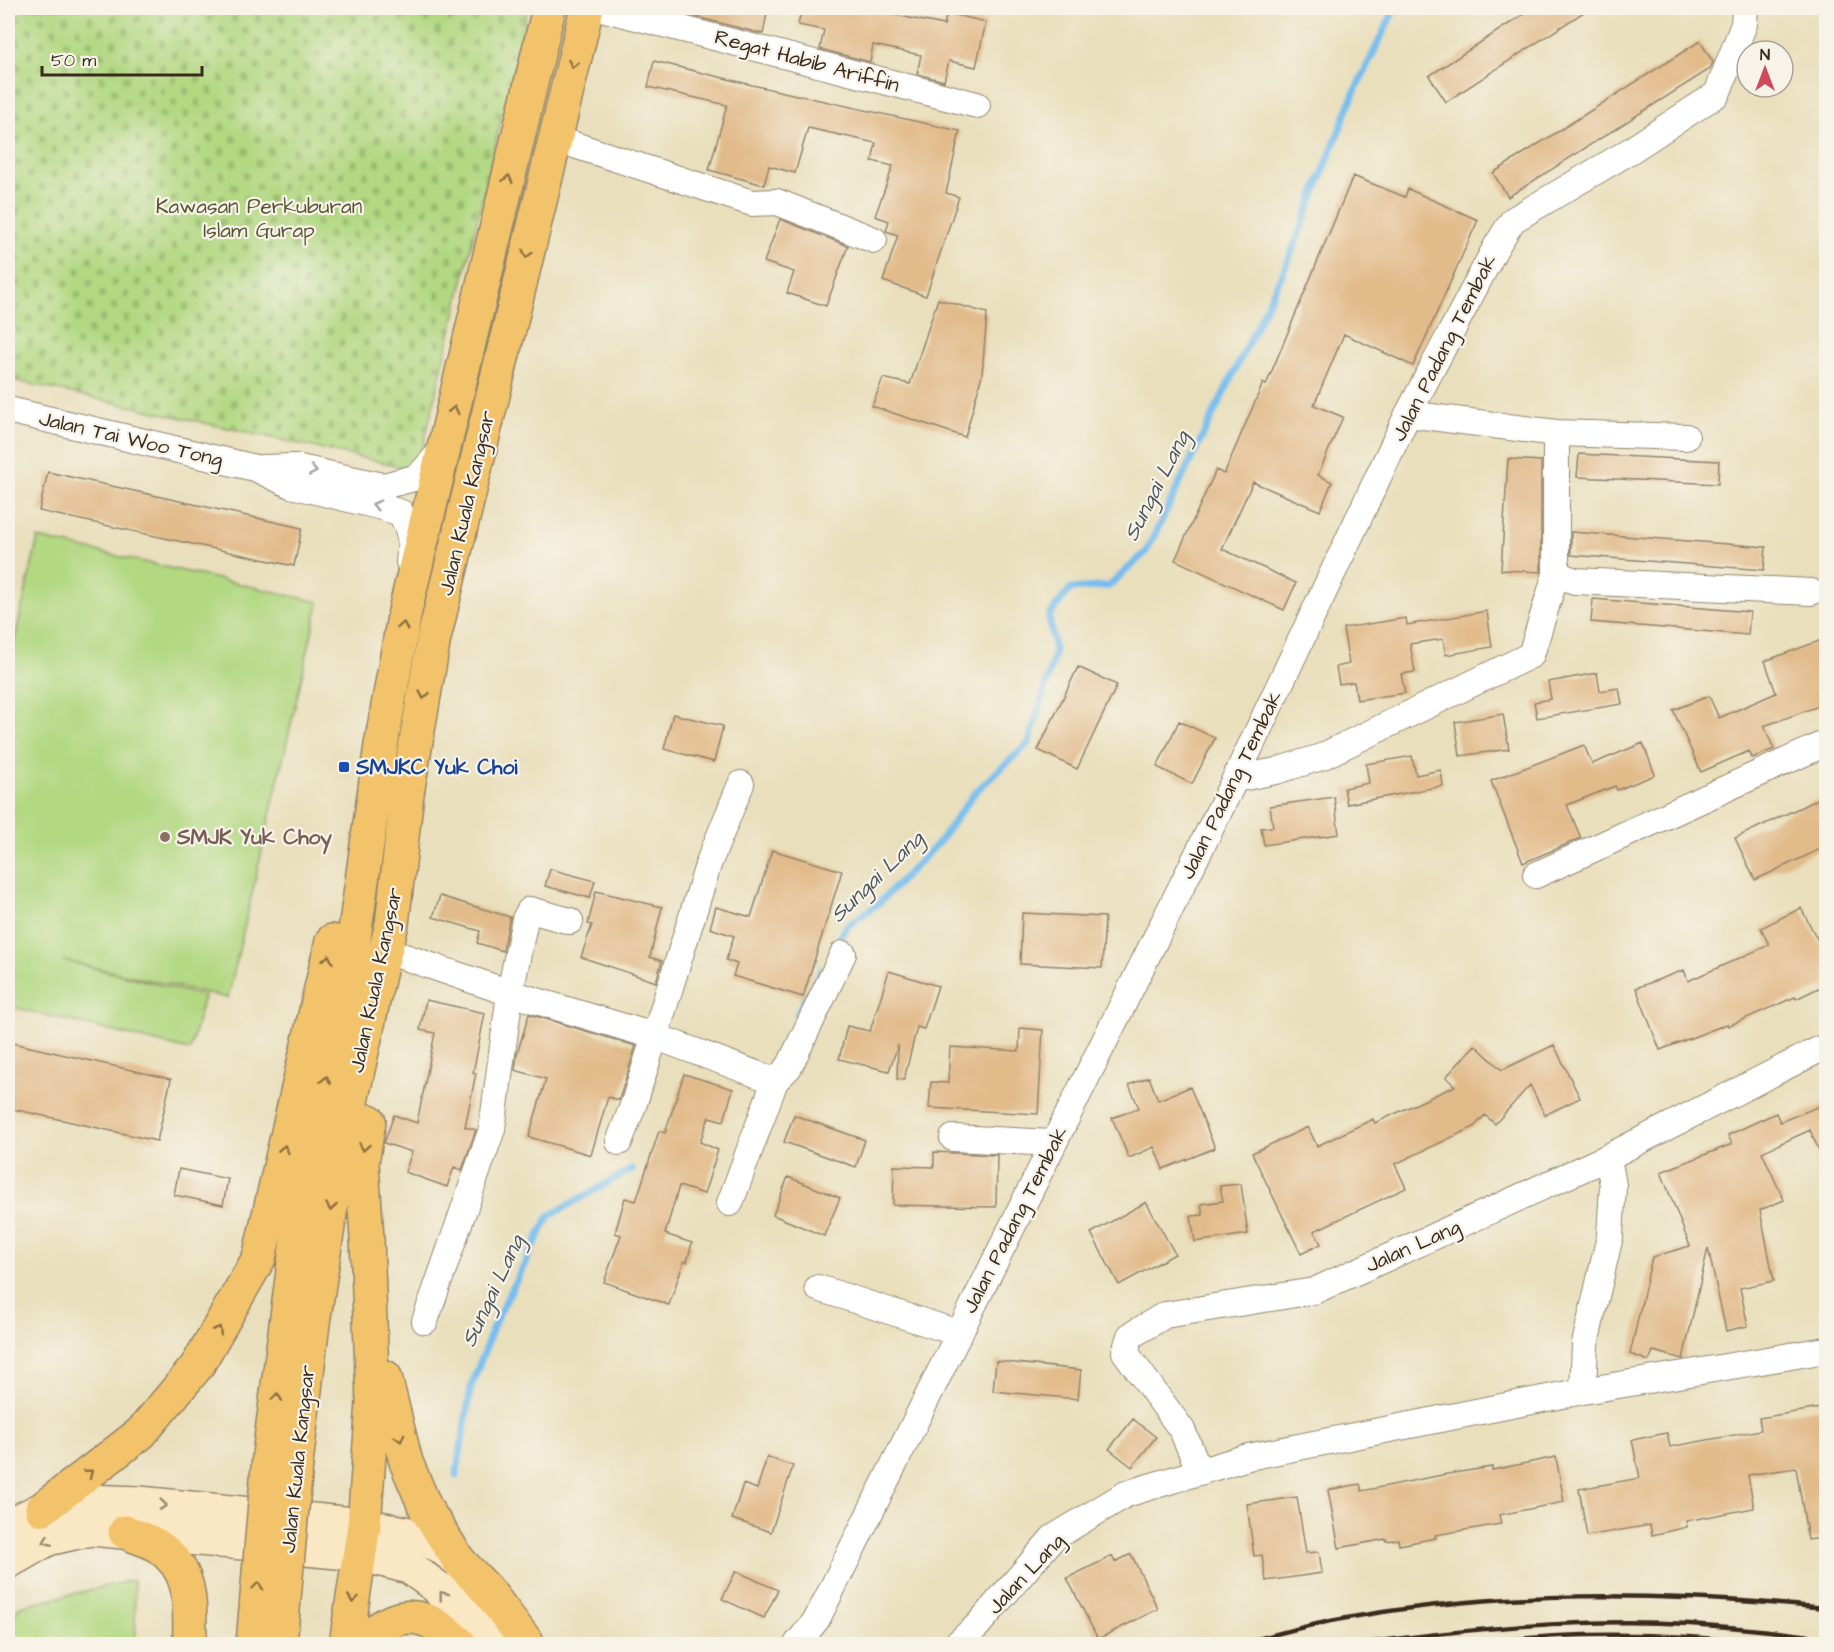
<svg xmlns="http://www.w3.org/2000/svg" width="1834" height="1652" font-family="'Architects Daughter',sans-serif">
<defs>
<pattern id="cemetery-stones" width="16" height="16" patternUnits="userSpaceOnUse" patternTransform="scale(1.5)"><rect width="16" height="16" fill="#b2d882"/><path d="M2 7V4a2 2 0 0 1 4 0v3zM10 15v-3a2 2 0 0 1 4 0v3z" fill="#9aba70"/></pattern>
</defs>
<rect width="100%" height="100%" fill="#f7f3e8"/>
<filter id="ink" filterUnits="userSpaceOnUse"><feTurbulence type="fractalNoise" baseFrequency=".0167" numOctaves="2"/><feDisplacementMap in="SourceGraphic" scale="12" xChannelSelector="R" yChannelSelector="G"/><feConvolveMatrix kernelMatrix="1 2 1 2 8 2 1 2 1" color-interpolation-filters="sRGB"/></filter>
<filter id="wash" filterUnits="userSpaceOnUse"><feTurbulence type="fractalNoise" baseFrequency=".008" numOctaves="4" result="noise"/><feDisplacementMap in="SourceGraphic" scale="24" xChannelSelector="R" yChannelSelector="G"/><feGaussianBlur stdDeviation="1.35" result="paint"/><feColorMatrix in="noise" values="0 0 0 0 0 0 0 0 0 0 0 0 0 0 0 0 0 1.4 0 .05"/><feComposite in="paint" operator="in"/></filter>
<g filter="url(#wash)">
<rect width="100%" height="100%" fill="#e9dfbc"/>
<path fill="#b2d882" stroke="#768150" stroke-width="1.5" d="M38,538L319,602L228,998L62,960L204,996L190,1050L8,1006V669Z
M134,1580L136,1644H8V1624L20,1606Z"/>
<path fill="url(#cemetery-stones)" stroke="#768150" stroke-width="1.5" d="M8,8H528L422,452L407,468L8,379Z"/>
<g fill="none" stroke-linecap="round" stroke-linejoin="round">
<path stroke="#76bdee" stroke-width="7" d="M833,950L847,926L879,903L939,842L976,791L1029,743L1055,652L1049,616L1070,589L1109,586L1146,552L1287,264L1354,93L1395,8
M797,1014L822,970
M456,1476L471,1387L495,1322L549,1216L632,1169"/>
</g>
<g id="blocks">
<path fill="#e2bb8b" d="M661,8H768L763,34Z
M802,8H881L880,12L944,25L947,13L986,22L976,67L949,61L944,81L917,74L921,55L873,45L870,62L820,49L824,30L798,25Z
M1533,8H1590L1446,102L1429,76Z
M1700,41L1713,62L1710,69L1508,197L1493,173Z
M654,61L752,85L960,131L946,193L959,197L926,296L883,281L898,235L886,231L889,221L875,216L893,166L872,161L876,143L808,128L795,173L769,166L764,185L709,170L727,105L648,87Z
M1353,176L1405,197L1408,189L1478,220L1413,366L1344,334L1314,405L1343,417L1318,475L1332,482L1320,511L1253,482L1222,549L1296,583L1284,610L1175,560L1216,470L1224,474L1263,383L1266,385Z
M780,219L848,246L826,306L787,293L794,272L764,262Z
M938,299L987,313L982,375L965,437L872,406L883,378L910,384Z
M1579,454L1719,461L1718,484L1577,477Z
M1508,459L1541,461V572L1501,570Z
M48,472L302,528L294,566L39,511Z
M1571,532L1766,547L1764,570L1571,555Z
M1593,599L1750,612L1748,635L1591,622Z
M1487,611L1492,647L1446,655L1443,639L1410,644L1415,672L1401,674L1405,693L1357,700L1354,682L1339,684L1336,667L1349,664L1343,628L1406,618L1407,625Z
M1827,638V703L1764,726L1774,749L1752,758L1749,751L1701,772L1673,710L1709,696L1719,718L1776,693L1765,661Z
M1078,667L1117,685L1077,769L1038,750Z
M1597,673L1600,691L1619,688L1622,704L1537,718L1534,702L1551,699L1548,682Z
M673,714L723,726L714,762L664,749Z
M1503,714L1509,749L1460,756L1455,722Z
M1179,721L1215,738L1192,784L1157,767Z
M1643,743L1655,775L1617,790L1615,786L1567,805L1581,838L1523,863L1491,781L1584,745L1592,764Z
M1412,756L1416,775L1441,770L1443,786L1347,804L1344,788L1369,783L1366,764Z
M1827,795V846L1755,880L1735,838Z
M1334,797L1339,834L1264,845L1261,828L1273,827L1270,806Z
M772,850L842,871L803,997L733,976L737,964L726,960L734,936L710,928L716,907L751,917Z
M550,869L595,881L590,898L545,886Z
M596,891L662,907L650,957L662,961L656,982L581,957L592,925L588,924Z
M440,896L510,917L503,951L477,943L480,931L433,917Z
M1801,908L1827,958V984L1796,999L1795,997L1728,1026L1727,1024L1660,1050L1636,988L1684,970L1688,981L1769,945L1761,928Z
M1022,913L1105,917L1102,968L1020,964Z
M889,971L938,986L924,1029L917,1027L904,1080L897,1079L898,1045L889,1071L839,1059L847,1026L870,1031Z
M426,1000L485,1013L473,1073H476L465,1127L476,1130L462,1170L454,1167L447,1187L405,1172L412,1152L384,1143L394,1115L417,1123L435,1033L420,1030Z
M529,1014L636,1046L619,1100L608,1097L591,1155L529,1137L546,1079L515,1070L517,1054Z
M1020,1028L1043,1030L1038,1114L929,1108L931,1082L948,1083L950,1047L1019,1051Z
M8,1042L171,1079L157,1141L8,1108Z
M1475,1045L1502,1070L1554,1045L1580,1098L1545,1115L1530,1085L1495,1124L1485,1115L1474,1127L1395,1164L1406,1188L1314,1231L1321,1244L1301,1254L1252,1153L1308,1127L1317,1146L1373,1119L1375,1123L1455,1086L1446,1077Z
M684,1074L733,1089L724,1121L709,1117L700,1142L718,1150L704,1194L679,1186L665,1234L692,1243L687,1262L684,1261L669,1305L604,1282L621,1235L615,1233L625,1198L636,1201L659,1131L665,1133Z
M1149,1077L1158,1100L1190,1087L1215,1148L1163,1169L1154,1147L1129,1158L1112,1118L1139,1108L1129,1085Z
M1827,1103V1169L1810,1130L1762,1152L1784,1200L1760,1210L1774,1281L1740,1288L1748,1326L1726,1331L1708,1248L1683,1359L1653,1351L1649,1361L1630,1354L1652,1257L1690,1246L1661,1172L1732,1144L1728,1135L1776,1113L1780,1122Z
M794,1115L865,1140L856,1167L784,1142Z
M934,1152L997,1155L996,1207L893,1205L894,1166L934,1167Z
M179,1169L228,1179L223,1205L174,1195Z
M788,1177L840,1198L824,1236L773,1215Z
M1241,1184L1248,1234L1195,1242L1191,1216L1203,1215L1201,1204L1223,1201L1220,1186Z
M1146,1202L1175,1254L1119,1285L1091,1233Z
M996,1361L1081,1370L1078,1399L993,1391Z
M1827,1407V1537L1808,1540L1796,1468L1748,1475L1754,1508L1686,1521L1687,1527L1652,1535L1650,1525L1587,1536L1579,1489L1640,1478L1632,1440L1667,1433L1670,1447L1761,1430L1759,1418Z
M1133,1419L1156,1437L1132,1467L1109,1449Z
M767,1457L793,1466L771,1532L732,1519L743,1484L757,1489Z
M1556,1457L1564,1502L1499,1515L1501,1524L1435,1535L1436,1538L1399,1545L1398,1539L1386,1541V1539L1339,1548L1328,1490L1360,1484L1362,1491L1447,1474L1492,1467V1470Z
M1297,1497L1306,1553L1319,1552L1322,1573L1266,1581L1262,1555L1254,1556L1247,1504Z
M1131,1554L1158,1609L1098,1639L1067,1578L1112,1556L1115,1562Z
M736,1571L778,1590L764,1618L722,1599Z"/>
</g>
</g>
<g filter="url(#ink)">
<use href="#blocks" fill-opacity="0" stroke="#92846d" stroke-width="1.5"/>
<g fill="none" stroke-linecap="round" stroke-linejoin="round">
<g stroke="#92846d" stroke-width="28">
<path id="minor" d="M601,8L977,105
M556,139L752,203L777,202L874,240
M8,410L255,468L291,485L382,507L401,513C411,534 412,539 409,562
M1408,414L1556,433L1686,437
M262,468L295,467L383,486L418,477L443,449
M1556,574L1575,581L1811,592
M1235,779L1276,771L1321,757L1531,655L1556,574V433
M1536,875L1826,743
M399,955L510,993L654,1036L775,1081L789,1067L843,954
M953,1138L1053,1143
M619,1142L634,1103L709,862L741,784
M730,1203L775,1081
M818,1288L958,1333
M425,1321L492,1129L510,993L525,919L530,910L570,921
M1583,1391L1585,1344L1610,1236L1613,1185L1608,1157
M1200,1472L1182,1430L1125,1352L1130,1336L1165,1315L1314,1291L1608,1157L1826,1046
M797,1644L817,1619L1235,779L1408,414L1497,245L1513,220L1625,154L1717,94L1744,24L1745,8
M957,1644L977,1626L1053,1538L1126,1494L1248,1457L1583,1391L1826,1350"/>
</g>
<g stroke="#92846d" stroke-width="36">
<path id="secondary" d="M8,1526L42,1509L86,1501L139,1503L364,1525L414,1535L441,1547L459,1561L476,1587L504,1644
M8,1562L48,1539L91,1529L359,1554L409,1567L438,1588L459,1616L472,1644"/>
</g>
<g stroke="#92846d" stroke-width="36">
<path id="trunk" d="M385,1377L406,1462L426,1509L459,1561L488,1591L528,1644
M269,1455L301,1209L350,966L381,745L405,611L549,8
M296,1464L313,1323L339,1156L380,970L392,924L407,794L434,638L587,8
M42,1509L141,1433L197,1366L259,1258L332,941
M125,1532C136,1537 150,1540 159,1547C195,1572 189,1606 190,1644
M346,1644L364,1525L373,1402L367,1238L362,1163L369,1121
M361,1644C396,1608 425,1609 460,1644"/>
</g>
<use href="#minor" stroke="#fff" stroke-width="26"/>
<use href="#secondary" stroke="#fae7c3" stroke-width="33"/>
<use href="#trunk" stroke="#f2c36a" stroke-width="33"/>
<path stroke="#3b2a1e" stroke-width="4.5" d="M1238,1644C1271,1636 1303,1626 1336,1620C1498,1589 1663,1592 1826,1608
M1357,1644C1466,1629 1579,1618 1690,1624C1736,1627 1781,1632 1826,1638
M1456,1644C1490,1642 1523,1638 1557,1636C1626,1633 1699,1636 1767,1644"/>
<g stroke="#92846d" stroke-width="36" stroke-linecap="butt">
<path id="trunk-bridge" d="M253,1644L269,1455
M280,1644L296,1464"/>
</g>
<use href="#trunk-bridge" stroke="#f2c36a" stroke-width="33"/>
</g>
<defs><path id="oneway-chevron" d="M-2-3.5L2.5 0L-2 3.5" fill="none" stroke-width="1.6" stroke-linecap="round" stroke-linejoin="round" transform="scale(1.5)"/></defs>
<g stroke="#8d6f40">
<use href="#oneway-chevron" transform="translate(573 64) rotate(103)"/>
<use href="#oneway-chevron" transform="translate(508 179) rotate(-77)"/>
<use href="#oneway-chevron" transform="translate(527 254) rotate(104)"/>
<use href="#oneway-chevron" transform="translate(454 410) rotate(-77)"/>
<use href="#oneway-chevron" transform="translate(403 626) rotate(-80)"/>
<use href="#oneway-chevron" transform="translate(424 695) rotate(100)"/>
<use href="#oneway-chevron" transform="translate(328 959) rotate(-78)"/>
<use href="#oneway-chevron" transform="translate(326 1080) rotate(-78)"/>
<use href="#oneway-chevron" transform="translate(364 1147) rotate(99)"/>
<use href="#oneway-chevron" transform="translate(284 1149) rotate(-77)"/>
<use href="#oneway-chevron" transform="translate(331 1207) rotate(99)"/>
<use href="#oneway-chevron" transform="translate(218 1330) rotate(-59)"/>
<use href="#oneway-chevron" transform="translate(277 1397) rotate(-83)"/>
<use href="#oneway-chevron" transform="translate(400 1438) rotate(75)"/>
<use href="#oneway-chevron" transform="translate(89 1473) rotate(-38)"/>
<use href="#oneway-chevron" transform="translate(258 1586) rotate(-85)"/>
<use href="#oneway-chevron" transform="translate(353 1599) rotate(98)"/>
</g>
<g stroke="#a79f9a">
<use href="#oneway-chevron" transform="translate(313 471) rotate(12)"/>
<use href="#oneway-chevron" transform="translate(376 505) rotate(-166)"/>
</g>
<g stroke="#9a8870">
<use href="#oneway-chevron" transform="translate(163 1505) rotate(6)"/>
<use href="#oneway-chevron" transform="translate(47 1541) rotate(158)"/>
<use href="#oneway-chevron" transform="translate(443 1595) rotate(-128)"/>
</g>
</g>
<rect fill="#1a4fb4" stroke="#f7f3e8" stroke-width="2" x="338" y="761" width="12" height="12" rx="3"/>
<circle fill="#8d6e63" stroke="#f7f3e8" stroke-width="2" cx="165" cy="837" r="6"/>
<g text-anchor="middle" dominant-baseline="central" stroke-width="4.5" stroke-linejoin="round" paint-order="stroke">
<g font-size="21" fill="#3b2a1e" stroke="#f7f3e8">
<text transform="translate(807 61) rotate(15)">Regat Habib Ariffin</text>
<text transform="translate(1444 348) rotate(-63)">Jalan Padang Tembak</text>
<text transform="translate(131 439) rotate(13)">Jalan Tai Woo Tong</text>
<text transform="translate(467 503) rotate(-77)">Jalan Kuala Kangsar</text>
<text transform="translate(1231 785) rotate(-64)">Jalan Padang Tembak</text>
<text transform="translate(376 980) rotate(-78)">Jalan Kuala Kangsar</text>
<text transform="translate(1015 1220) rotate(-63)">Jalan Padang Tembak</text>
<text transform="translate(1413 1246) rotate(-24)">Jalan Lang</text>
<text transform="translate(298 1459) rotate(-84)">Jalan Kuala Kangsar</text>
<text transform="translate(1026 1574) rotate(-47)">Jalan Lang</text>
</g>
<g font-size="21" fill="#595637" stroke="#f7f3e8">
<text x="259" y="206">Kawasan Perkuburan<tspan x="259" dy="24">Islam Gurap</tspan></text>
</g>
<g font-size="21" font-weight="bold" fill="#164399" stroke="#f7f3e8" text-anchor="start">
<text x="356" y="767">SMJKC Yuk Choi</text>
</g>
<g font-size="21" font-weight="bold" fill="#785e54" stroke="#f7f3e8" text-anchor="start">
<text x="177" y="837">SMJK Yuk Choy</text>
</g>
<g font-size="22" font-style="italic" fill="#4d565c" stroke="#f7f3e8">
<text transform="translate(1157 486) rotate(-63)">Sungai Lang</text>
<text transform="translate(877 877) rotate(-44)">Sungai Lang</text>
<text transform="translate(493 1291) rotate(-65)">Sungai Lang</text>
</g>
</g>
<rect width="1834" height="1652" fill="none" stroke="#f7f3e8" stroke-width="30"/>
<g transform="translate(1765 69)"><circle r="28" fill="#f7f3e8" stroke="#aca397" stroke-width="1.5"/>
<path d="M0-4.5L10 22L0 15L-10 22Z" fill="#d1495b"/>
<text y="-9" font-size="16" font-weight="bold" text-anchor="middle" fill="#3b2a1e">N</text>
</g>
<path d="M42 66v9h160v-9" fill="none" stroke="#3b2a1e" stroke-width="3"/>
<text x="51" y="66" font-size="18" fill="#3b2a1e" stroke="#f7f3e8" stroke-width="4.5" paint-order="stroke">50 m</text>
</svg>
